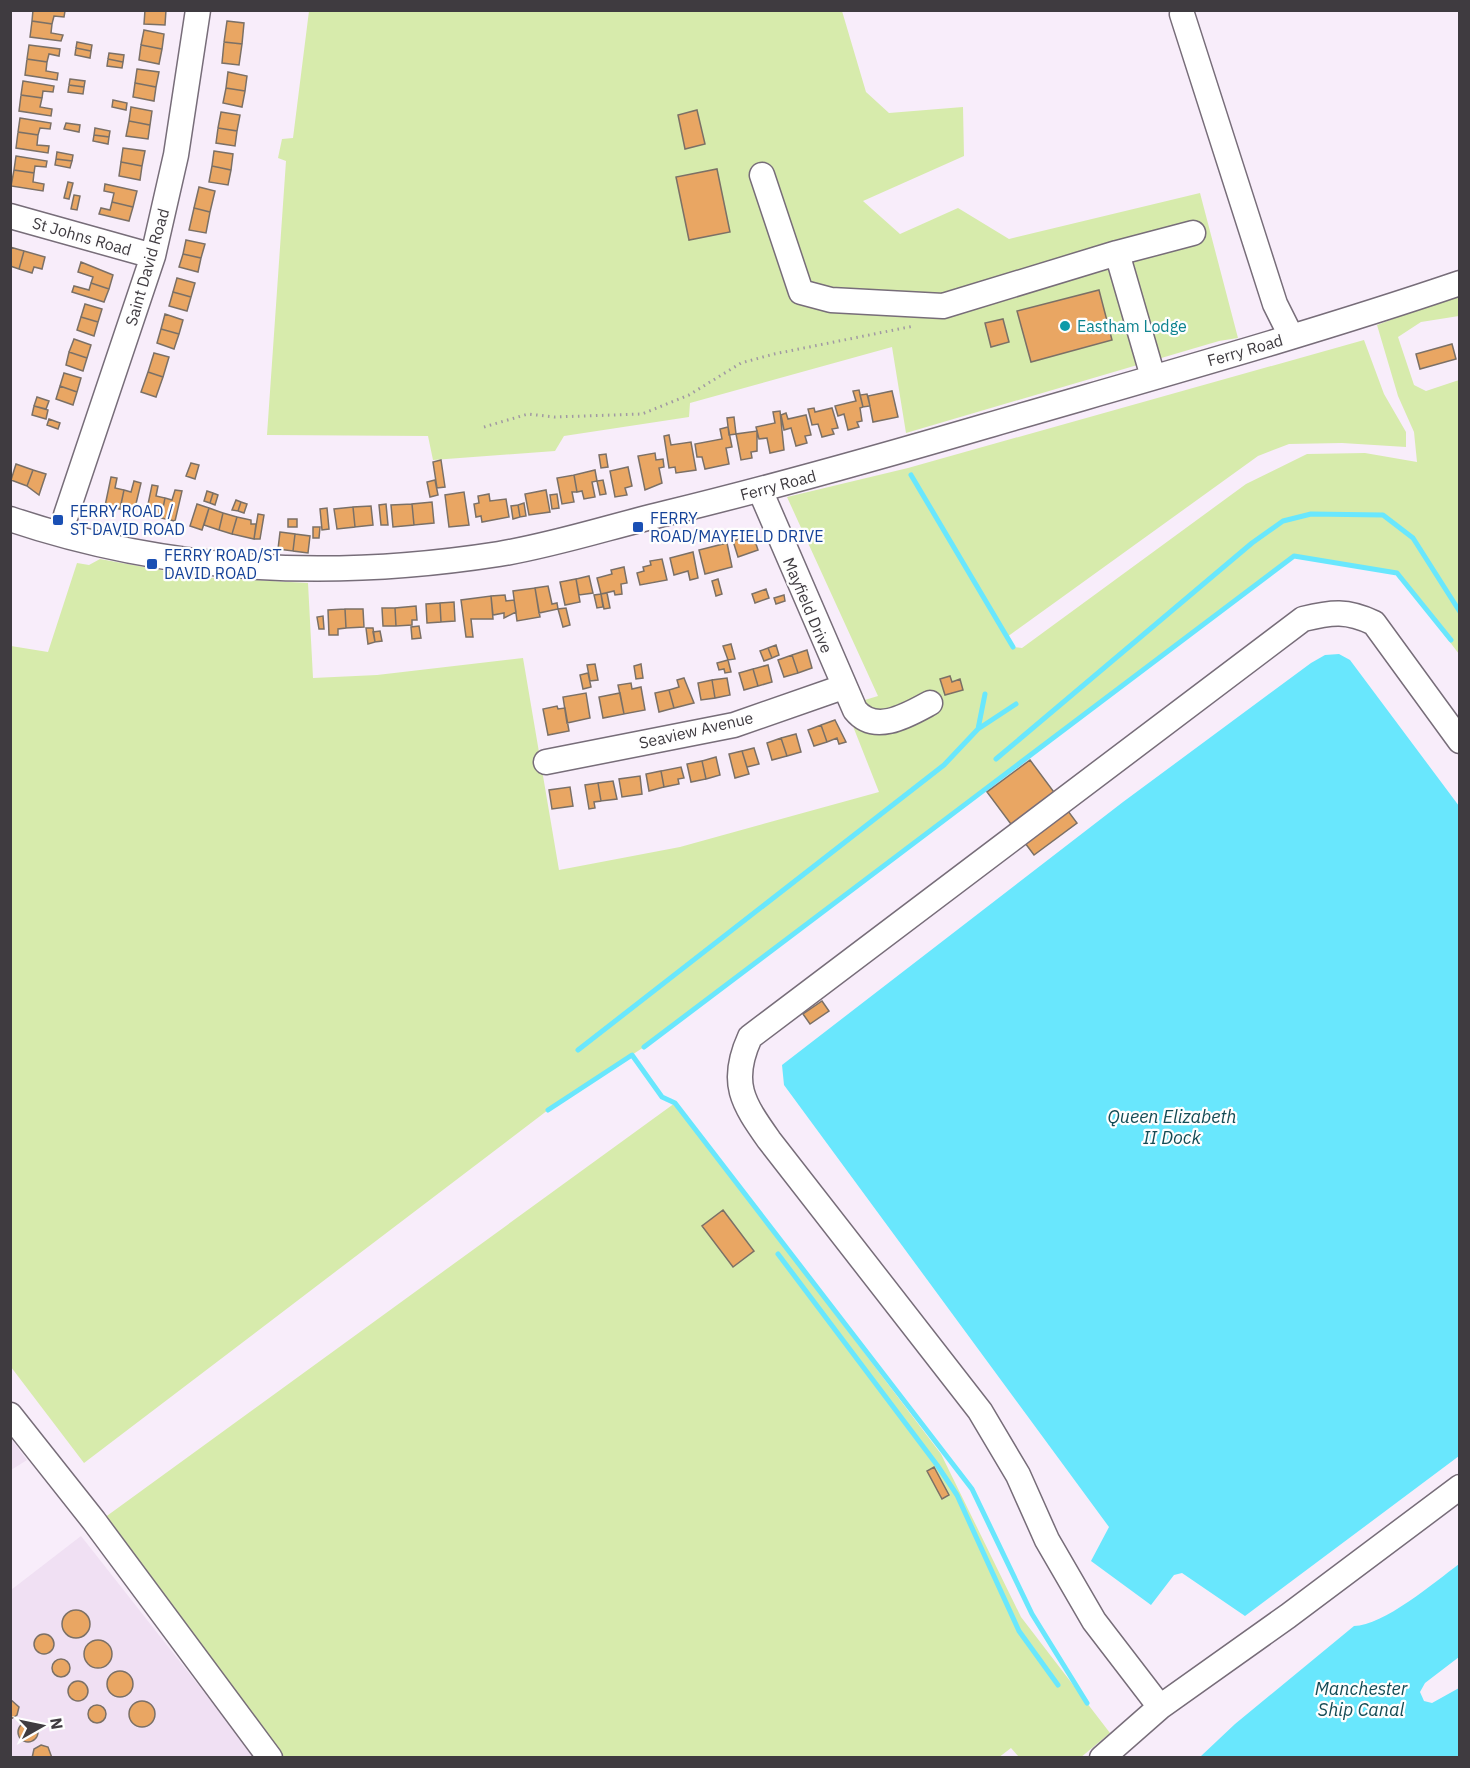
<svg xmlns="http://www.w3.org/2000/svg" width="1470" height="1768" font-family="'IBM Plex Sans',sans-serif">
<rect width="100%" height="100%" fill="#f8edfa"/>
<path fill="#f0e0f3" d="M11,1439L27,1460L11,1470Z
M81,1536L255,1757L11,1758V1590Z"/>
<path fill="#d7ebac" d="M309,11H842L866,92L889,113L963,107L964,156L863,201L900,234L958,208L1009,239L1200,193L1238,338L1219,341L906,433L892,347L690,403L689,417L564,436L555,451L433,460L428,436L267,435L286,161L278,158L282,139L293,138Z
M1459,294V316L1421,322L1398,337L1414,385L1426,391L1459,380V654L1397,573L1294,556L644,1047L548,1110L84,1463L11,1367V646L48,652L77,563L89,565L100,559L199,577L308,583L313,678L377,675L523,658L559,870L680,847L879,792L845,706L878,696L787,497L908,468L1364,340L1384,394L1406,432V447L1342,443L1289,444L1258,456L1007,637L1013,647L1022,648L1246,484L1307,454L1365,453L1417,462L1414,432L1398,396L1377,325Z
M675,1103L941,1454L1021,1617L1110,1733L1080,1758L1019,1757L1011,1748L998,1758L280,1757L104,1518Z"/>
<path fill="#69e7fd" d="M1339,654L1350,660L1459,806V1456L1245,1616L1182,1573L1174,1575L1151,1605L1091,1561L1109,1527L784,1085L782,1065L1123,802L1311,663L1325,655Z
M1459,1564V1657L1425,1683L1420,1692L1424,1701L1432,1703L1459,1688V1683V1757H1200L1235,1724L1354,1626C1383,1626 1435,1582 1459,1564Z"/>
<g fill="none" stroke-linecap="round" stroke-linejoin="round">
<path stroke="#69e7fd" stroke-width="5" d="M911,475L1013,647
M978,729L985,694
M996,759L1252,543L1283,521L1311,514L1383,515L1413,538L1460,612
M644,1047L1294,556L1397,573L1451,640
M578,1050L944,765L978,729L1016,704
M548,1110L632,1055L662,1097L675,1103L972,1489L1032,1614L1087,1703
M778,1254L937,1465L957,1495L1019,1631L1058,1685"/>
</g>
<path fill="#e9a663" stroke="#7b7066" stroke-width="1.5" d="M33,10H61L65,11L64,17L54,16L52,24L32,21Z
M145,10H166L165,25L144,24Z
M32,21L52,24L51,33L63,35L61,41L30,37Z
M227,21L244,23L242,44L224,42Z
M144,30L164,34L162,49L141,45Z
M77,42L92,45L91,51L76,48Z
M224,42L242,44L239,65L222,63Z
M29,45L60,49L59,56L49,54L47,62L27,59Z
M141,45L162,49L159,64L139,60Z
M76,48L91,51L90,58L75,55Z
M109,53L124,55L123,62L108,59Z
M27,59L47,62L46,71L58,73L57,80L25,75Z
M108,59L123,62L122,68L107,66Z
M137,69L159,72L156,87L135,83Z
M228,72L247,76L245,91L226,88Z
M70,79L85,81L84,87L69,85Z
M23,81L54,86L53,92L43,91L42,98L21,95Z
M135,83L156,87L154,101L133,97Z
M69,85L84,87L83,94L68,92Z
M226,88L245,91L242,107L223,103Z
M21,95L42,98L40,107L52,109L51,116L19,111Z
M113,100L127,103L126,110L112,107Z
M131,107L152,111L150,125L129,121Z
M697,110L705,144L685,149L678,115Z
M221,112L240,115L237,131L218,128Z
M20,118L51,123L50,129L40,128L38,135L18,132Z
M129,121L150,125L148,139L126,136Z
M66,123L80,125L79,132L64,129Z
M95,128L110,131L109,137L94,135Z
M218,128L237,131L235,146L216,143Z
M18,132L38,135L37,145L49,146L48,153L16,148Z
M94,135L109,137L108,144L93,141Z
M123,148L145,151L142,166L121,162Z
M214,151L233,154L231,170L212,166Z
M57,152L73,155L72,161L56,159Z
M16,156L47,161L46,167L35,166L34,173L14,170Z
M56,159L72,161L70,168L55,165Z
M121,162L142,166L140,180L119,176Z
M212,166L231,170L228,185L209,182Z
M717,169L730,232L689,240L676,177Z
M14,170L34,173L33,182L44,184L43,191L11,186Z
M68,182L73,183L69,199L64,198Z
M105,184L137,191L133,207L112,202L114,193L104,191Z
M199,187L215,191L210,212L194,208Z
M74,195L80,196L77,210L71,209Z
M112,202L133,207L129,221L99,214L101,208L110,210Z
M194,208L210,212L206,233L189,230Z
M186,240L205,244L201,258L183,254Z
M10,247L24,251L19,269L10,266Z
M24,251L45,257L42,269L34,267L32,273L19,269Z
M183,254L201,258L198,272L179,267Z
M81,262L113,275L109,289L91,283L93,277L78,272Z
M177,278L195,283L191,297L173,292Z
M91,283L109,289L104,302L72,292L74,286L89,290Z
M1099,290L1112,340L1031,362L1017,311Z
M173,292L191,297L187,311L169,306Z
M85,304L102,309L98,322L81,317Z
M165,314L183,320L179,334L161,329Z
M81,317L98,322L94,336L77,330Z
M1003,319L1009,342L991,347L985,323Z
M161,329L179,334L174,349L157,343Z
M74,339L91,345L87,358L69,352Z
M1452,344L1456,359L1420,369L1416,354Z
M69,352L87,358L83,371L66,365Z
M154,353L169,357L163,377L148,372Z
M148,372L163,377L156,397L141,392Z
M64,373L81,378L77,392L60,386Z
M60,386L77,392L73,405L56,399Z
M859,390L863,407L860,408L862,421L857,422L859,427L848,430L844,414L838,416L835,406L856,401L853,391Z
M892,391L898,417L873,422L868,396Z
M867,394L870,406L863,407L860,395Z
M37,397L49,401L46,409L34,406Z
M34,406L48,410L46,419L32,415Z
M814,408L815,412L832,408L838,428L832,429L834,434L822,437L818,424L812,425L808,409Z
M780,411L784,450L770,453L767,438L759,439L756,427L775,423L773,412Z
M786,413L788,419L806,415L811,435L805,436L807,443L796,446L791,428L784,430L781,415Z
M734,417L736,434L729,435L727,418Z
M49,419L60,423L58,429L47,425Z
M728,427L732,447L726,448L729,464L705,469L702,457H697L695,444L722,439L720,429Z
M757,431V451L751,452L752,458L741,460L736,434Z
M669,435L671,445L691,442L696,470L676,473L675,467L669,468L664,436Z
M655,453L656,460L663,459L664,467L659,468L662,483L645,490L638,456Z
M606,454L608,467L601,468L599,455Z
M441,460L445,487L437,488L433,462Z
M191,463L199,465L195,479L186,476Z
M16,464L33,470L27,486L11,480Z
M628,467L632,486L625,488L627,495L615,497L610,471Z
M33,470L46,474L39,495L27,486Z
M595,470L597,481L592,482L595,497L584,499L582,491L577,492L574,475Z
M574,475L577,492H572L574,502L562,504L557,478Z
M111,477L117,478L115,488L124,490L120,509L105,506Z
M435,480L438,495L430,497L427,482Z
M603,480L606,494L600,495L597,481Z
M134,481L141,483L134,512L120,509L124,490L131,492Z
M152,485L158,486L156,496L165,498L161,518L146,514Z
M175,490L182,491L175,521L161,518L165,498L172,500Z
M546,490L550,512L529,515L525,494Z
M207,491L213,493L210,503L204,501Z
M464,492L469,525L449,527L445,495Z
M213,493L218,495L215,505L210,503Z
M489,494L490,501L506,499L509,517L482,522L481,516L476,517L474,504L479,503L478,496Z
M557,494L559,508L552,509L550,495Z
M236,500L241,502L238,511L232,510Z
M241,502L247,504L244,513L238,511Z
M432,502L434,523L414,525L412,504Z
M524,503L526,516L520,517L518,505Z
M197,504L209,508L202,530L190,526Z
M386,504L388,525H381L379,505Z
M412,504L414,525L393,527L391,505Z
M518,505L520,517L513,519L511,506Z
M371,506L373,525L355,527L353,507Z
M353,507L355,527L337,529L334,509Z
M209,508L223,513L219,530L204,525Z
M327,508L329,529L322,530L320,509Z
M223,513L237,517L232,534L219,530Z
M258,514L264,515L260,539H254Z
M237,517L251,520V524H256L254,539L232,534Z
M288,519H297V527H288Z
M313,527H320L319,538H313Z
M280,532L295,534L293,551L278,549Z
M295,534L310,536L308,553L293,551Z
M753,535L758,550L738,557L733,541Z
M727,543L732,567L705,574L699,550Z
M693,552L698,578L690,580L688,571L674,575L670,558Z
M662,559L667,580L640,585L637,573L644,571L643,567L651,565L650,561Z
M624,567L627,583L621,584L622,594L615,595L614,591L601,594L597,578L612,574L611,570Z
M589,576L593,593L579,595L576,579Z
M576,579L580,602L565,605L560,582Z
M718,579L722,594L716,596L712,581Z
M548,586L552,604L557,603L558,609L539,613L535,588Z
M535,588L540,617L517,621L513,591Z
M766,589L769,598L755,603L752,594Z
M607,593L610,608L604,609L601,594Z
M601,594L603,607L597,608L594,595Z
M505,595L506,601L514,600L516,612L504,618V613L493,615L491,596Z
M784,595L785,601L776,604L774,598Z
M491,596L493,619H471L473,637H466L461,600Z
M454,602L455,621L441,622L440,603Z
M440,603L441,622L427,623L426,604Z
M416,606L417,620H412V625L396,626L395,608Z
M382,608H395L396,626H383Z
M566,608L570,625L563,627L558,609Z
M345,609H363L364,627L346,628Z
M345,609L346,628L338,629V635H329L328,610Z
M323,616L324,629H319L317,617Z
M419,626L421,638L412,639L411,627Z
M366,628H373L375,642L368,644Z
M380,631L382,641L375,642L373,632Z
M731,644L735,659L728,660L723,646Z
M776,645L779,655L772,658L768,648Z
M768,648L772,658L764,661L760,651Z
M807,650L812,668L798,673L792,655Z
M792,655L798,673L784,677L778,660Z
M728,660L731,672L725,673L724,669L719,670L717,663Z
M595,664L598,680L590,681L587,665Z
M641,664L643,678L636,679L634,666Z
M768,665L772,682L758,686L753,669Z
M753,669L758,686L744,690L739,673Z
M588,673L591,687L583,689L580,675Z
M950,676L952,682L960,679L963,690L945,695L940,679Z
M684,678L694,703L674,708L669,690L679,687L677,680Z
M727,678L730,695L715,698L712,680Z
M712,680L715,698L701,700L698,683Z
M631,683L632,689L641,687L645,710L624,714L618,685Z
M669,690L674,708L659,712L655,693Z
M586,693L590,718L567,723L563,697Z
M620,693L624,714L603,718L599,697Z
M557,706L558,709L565,708L569,731L548,735L543,709Z
M835,720L846,742L839,744L837,738L827,742L821,725Z
M821,725L827,742L814,746L808,730Z
M796,734L801,752L787,756L781,738Z
M781,738L787,756L772,760L767,743Z
M754,748L759,764L747,767L742,751Z
M742,751L749,774L735,778L729,754Z
M716,757L720,775L706,779L702,761Z
M1030,760L1077,823L1034,855L987,792Z
M702,761L706,779L691,782L687,764Z
M681,767L684,778L678,779L679,784L664,787L661,771Z
M661,771L664,787L649,791L646,774Z
M640,776L642,794L622,797L619,779Z
M613,781L617,799L601,801L598,783Z
M598,783L601,801L594,802L595,808L589,809L585,785Z
M570,787L573,806L552,809L549,790Z
M822,1001L829,1011L810,1024L803,1014Z
M723,1210L754,1251L733,1267L702,1226Z
M934,1467L949,1495L942,1499L927,1471Z
M62 1624a14 14 0 1 1 28 0a14 14 0 1 1-28 0Z
M34 1644a10 10 0 1 1 20 0a10 10 0 1 1-20 0Z
M84 1654a14 14 0 1 1 28 0a14 14 0 1 1-28 0Z
M52 1668a9 9 0 1 1 18 0a9 9 0 1 1-18 0Z
M107 1684a13 13 0 1 1 26 0a13 13 0 1 1-26 0Z
M68 1691a10 10 0 1 1 20 0a10 10 0 1 1-20 0Z
M10,1699L19,1707L17,1715L11,1719Z
M129 1714a13 13 0 1 1 26 0a13 13 0 1 1-26 0Z
M88 1714a9 9 0 1 1 18 0a9 9 0 1 1-18 0Z
M18 1732a10 10 0 1 1 20 0a10 10 0 1 1-20 0Z
M41,1745L48,1747L52,1758H32L34,1749Z"/>
<g fill="none" stroke-linecap="round" stroke-linejoin="round">
<g stroke="#776d79" stroke-width="27">
<path id="minor" d="M1182,14L1275,304L1291,336
M762,175L801,292L831,300L943,306L1117,253L1153,377
M10,216L153,256
M1117,253L1193,233
M760,490L855,710C875,735 908,715 930,703
M66,515L153,256L176,155L198,10
M10,519C171,573 332,580 499,554C555,545 612,526 667,513C774,487 880,457 986,426C1144,380 1304,336 1460,283
M546,762L734,725L843,687
M10,1415L94,1521L270,1758
M1160,1707L1094,1621L1047,1540L1018,1475L980,1411L769,1140C743,1103 729,1083 750,1037L1303,619C1332,612 1347,610 1374,623L1460,741
M1102,1758L1160,1707L1288,1616L1460,1487"/>
</g>
<path stroke="#a199a3" stroke-width="3" stroke-dasharray="1.5 4.5" stroke-linecap="butt" d="M484,427L528,414L555,417L642,414L689,395L741,363L774,354L914,326"/>
<use href="#minor" stroke="#fff" stroke-width="24"/>
</g>
<circle fill="#0f9aa8" stroke="#fefefe" stroke-width="2" cx="1065" cy="326" r="6"/>
<g fill="#1a4fb4" stroke="#fefefe" stroke-width="2">
<rect x="52" y="514" width="12" height="12" rx="3"/>
<rect x="632" y="521" width="12" height="12" rx="3"/>
<rect x="146" y="558" width="12" height="12" rx="3"/>
</g>
<g text-anchor="middle" dominant-baseline="central" stroke-width="4.5" stroke-linejoin="round" paint-order="stroke">
<g font-size="16" fill="#3f3b40" stroke="#fefefe">
<text transform="translate(82 236) rotate(16)">St Johns Road</text>
<text transform="translate(147 267) rotate(-74)">Saint David Road</text>
<text transform="translate(1245 350) rotate(-16)">Ferry Road</text>
<text transform="translate(778 485) rotate(-15)">Ferry Road</text>
<text transform="translate(808 605) rotate(67)">Mayfield Drive</text>
<text transform="translate(696 730) rotate(-13)">Seaview Avenue</text>
</g>
<g font-size="16" fill="#0d838f" stroke="#fefefe" text-anchor="start">
<text x="1077" y="326">Eastham Lodge</text>
</g>
<g font-size="16" fill="#164399" stroke="#fefefe" text-anchor="start">
<text x="70" y="511">FERRY ROAD /<tspan x="70" dy="18">ST DAVID ROAD</tspan></text>
<text x="650" y="518">FERRY<tspan x="650" dy="18">ROAD/MAYFIELD DRIVE</tspan></text>
<text x="164" y="555">FERRY ROAD/ST<tspan x="164" dy="18">DAVID ROAD</tspan></text>
</g>
<g font-size="18" font-style="italic" fill="#134b55" stroke="#fefefe">
<text x="1172" y="1116">Queen Elizabeth<tspan x="1172" dy="21">II Dock</tspan></text>
<text x="1361" y="1688">Manchester<tspan x="1361" dy="21">Ship Canal</tspan></text>
</g>
</g>
<rect width="1470" height="1768" fill="none" stroke="#3f3b40" stroke-width="24"/>
<g transform="translate(42 1726) rotate(81)" stroke="#fefefe" stroke-width="4.5" paint-order="stroke">
<path d="M0-4.5L10 22L0 15L-10 22Z" fill="#3f3b40"/>
<text y="-9" font-size="16" font-weight="bold" text-anchor="middle" fill="#3f3b40">N</text>
</g>
</svg>
